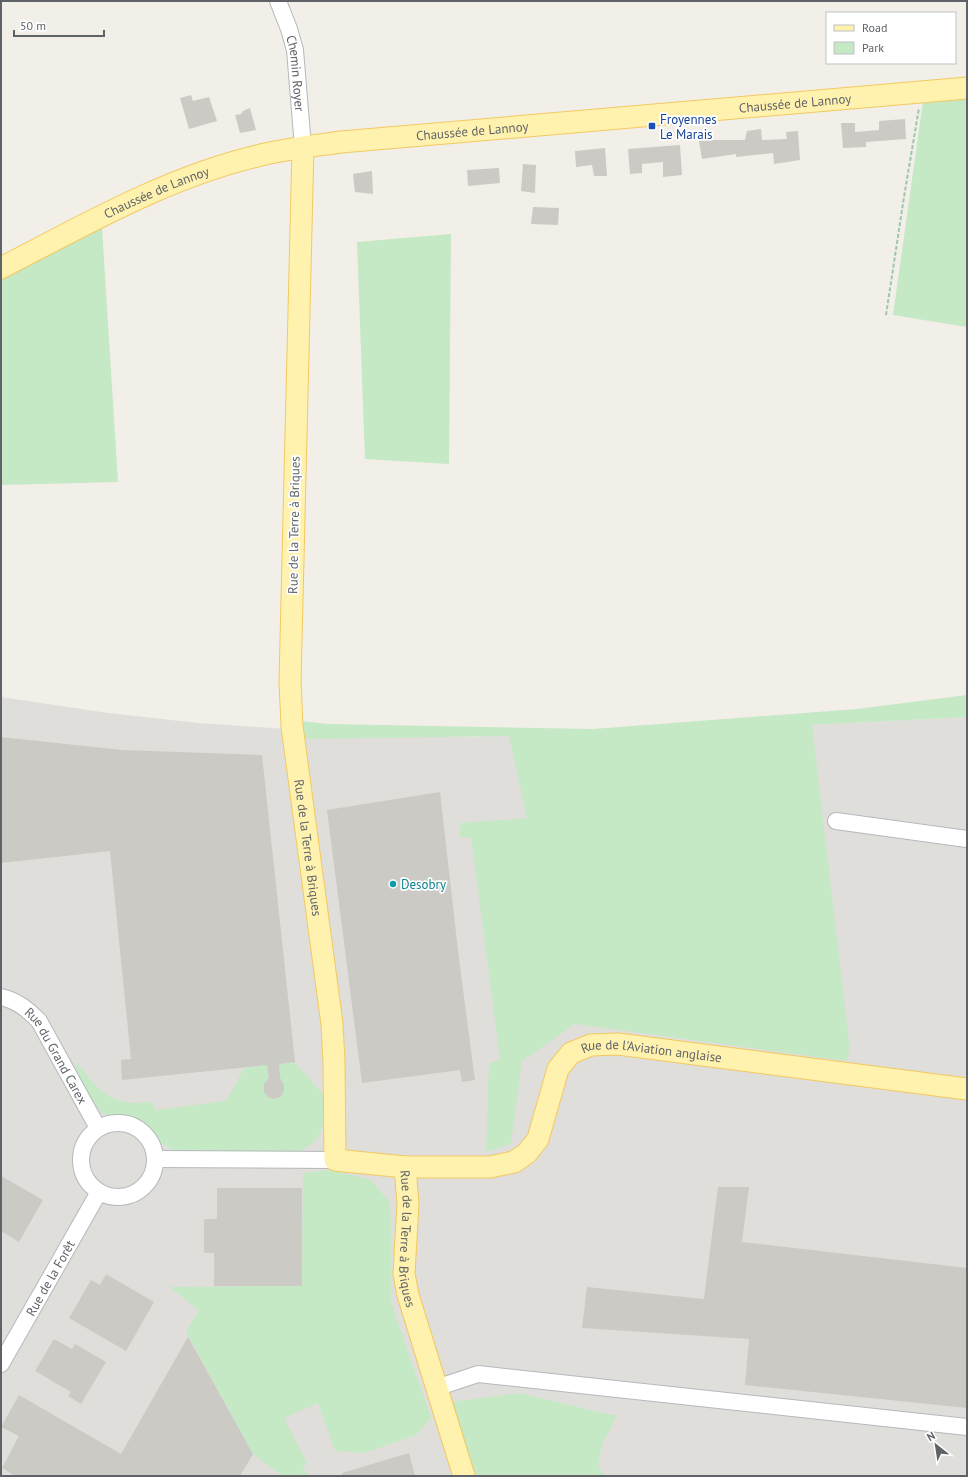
<svg xmlns="http://www.w3.org/2000/svg" width="968" height="1477" font-family="'PT Sans',sans-serif">
<rect width="100%" height="100%" fill="#f1efe8"/>
<path fill="#e0deda" d="M1,697L108,713L198,723L285,729L465,737L810,725L967,717V1476H1Z"/>
<path fill="#c5e8c5" d="M967,98V327L893,315L923,101Z
M102,227L118,482L1,485V280Z
M451,234L449,464L365,459L357,242Z
M967,695V717L812,725L850,1050L846,1061L575,1024L522,1061L511,1144L486,1152L489,1064L500,1059L471,837L460,838V823L527,818L509,736L303,739L301,721L328,724L593,729L857,709Z
M78,1062C89,1080 102,1097 125,1102C133,1104 144,1102 153,1102L155,1110L226,1101L244,1068L267,1065L268,1076L279,1075V1064L295,1062L324,1096C323,1129 326,1139 293,1155L175,1151L158,1141L143,1127L130,1122L112,1118L101,1112L90,1099L74,1071Z
M332,1170L371,1180L389,1202L391,1220V1302L431,1418L416,1435L364,1453L335,1451L318,1403L284,1418L307,1463L302,1466L308,1476H282L253,1454L186,1332L199,1311L170,1287L302,1286L303,1173Z
M520,1393L611,1415H617L602,1445L598,1464L604,1476H477L451,1402Z"/>
<path fill="#cccac5" d="M191,95L193,101L209,97L217,121L189,129L180,98Z
M250,108L256,130L240,133L235,115L241,114L243,111Z
M905,119L906,139L866,142V147L843,148L841,123H855V132L879,130V121Z
M761,129L762,140L787,139L786,132L798,131L800,160L774,164L773,153L736,157V154L702,159L698,136L709,134L710,140H745L747,131Z
M680,145L682,175L663,177V162L642,164V173L630,174L628,149Z
M605,148L607,176H594L592,165L576,167L575,151Z
M523,164L536,165L535,193L521,191Z
M499,168L500,183L468,186L467,170Z
M372,171L373,194L355,192L353,174Z
M533,207L559,208L558,225L531,224Z
M1,737L122,750L262,755L295,1062L279,1064L280,1078L284,1085V1090L282,1095L278,1098L273,1099L268,1097L264,1092V1084L269,1078L267,1065L122,1080L121,1060L131,1059L110,851L1,863Z
M440,792L459,959L475,1080L462,1082L460,1070L362,1083L327,810Z
M1,1176L43,1200L19,1242L1,1231Z
M718,1187H749L742,1242L967,1268V1408L745,1385L749,1339L582,1328L587,1287L704,1299Z
M217,1188H302V1286H214V1253H204V1219H217Z
M106,1274L154,1302L126,1351L69,1318L91,1280L100,1285Z
M188,1337L253,1454L240,1476H15L2,1468L19,1436L1,1427L19,1395L121,1454Z
M54,1339L72,1349L75,1344L106,1362L81,1404L68,1396L71,1392L35,1371Z
M409,1453L415,1476H342V1473Z"/>
<g fill="none" stroke-linecap="round" stroke-linejoin="round">
<g stroke="#b5b8bc" stroke-width="18">
<g id="minor">
<path id="s1" d="M278,1L289,29L295,50L303,147"/>
<path d="M836,821L967,839"/>
<path id="s2" d="M1,997C18,1001 27,1009 39,1021L98,1128"/>
<circle cx="118" cy="1160" r="37"/>
<path d="M155,1159L335,1160"/>
<path id="s3" d="M1,1364L99,1192"/>
<path d="M436,1388L478,1374L967,1427"/>
</g>
</g>
<g stroke="#f2c960" stroke-width="23">
<g id="major">
<path id="s4" d="M303,147L290,682L292,726L332,1024L334,1062L335,1160L405,1167H490L514,1162L527,1153L538,1139L558,1069L571,1053L591,1045L618,1044L967,1089"/>
<path id="s5" d="M1,268C84,225 166,178 257,156C284,149 313,146 341,142L967,88"/>
<path id="s6" d="M405,1167L408,1204L404,1274L408,1295L464,1476"/>
</g>
</g>
<path stroke="#9cc7a9" stroke-width="2" stroke-dasharray="4 2" stroke-linecap="butt" d="M886,315L904,197L919,108"/>
<use href="#minor" stroke="#fff" stroke-width="16"/>
<use href="#major" stroke="#fff2af" stroke-width="21"/>
</g>
<rect fill="#1a4fb4" stroke="#fff" stroke-width="1.5" x="648" y="122" width="8" height="8" rx="2"/>
<circle fill="#0f9aa8" stroke="#fff" stroke-width="1.5" cx="393" cy="884" r="4"/>
<g text-anchor="middle" dominant-baseline="central" stroke-width="3.5" stroke-linejoin="round" paint-order="stroke">
<g font-size="13" fill="#5f6368" stroke="#fff">
<text stroke="none"><textPath href="#s1" startOffset="75">Chemin Royer</textPath></text>
<text stroke="none"><textPath href="#s5" startOffset="821">Chaussée de Lannoy</textPath></text>
<text stroke="none"><textPath href="#s5" startOffset="497">Chaussée de Lannoy</textPath></text>
<text stroke="none"><textPath href="#s5" startOffset="173">Chaussée de Lannoy</textPath></text>
<text transform="translate(294 525) rotate(-89)">Rue de la Terre à Briques</text>
<text stroke="none"><textPath href="#s4" startOffset="702">Rue de la Terre à Briques</textPath></text>
<text stroke="none"><textPath href="#s4" startOffset="1405">Rue de l'Aviation anglaise</textPath></text>
<text stroke="none"><textPath href="#s2" startOffset="84">Rue du Grand Carex</textPath></text>
<text stroke="none"><textPath href="#s6" startOffset="72">Rue de la Terre à Briques</textPath></text>
<text stroke="none"><textPath href="#s3" startOffset="99">Rue de la Forêt</textPath></text>
</g>
<g font-size="13" fill="#164399" stroke="#fff" text-anchor="start">
<text x="660" y="119">Froyennes<tspan x="660" dy="15">Le Marais</tspan></text>
</g>
<g font-size="13" fill="#0d838f" stroke="#fff" text-anchor="start">
<text x="401" y="884">Desobry</text>
</g>
</g>
<rect width="968" height="1477" fill="none" stroke="#5f6368" stroke-width="4"/>
<rect x="826" y="12" width="130" height="52" fill="#ffffff" stroke="#bfc1c3"/>
<rect x="834" y="25" width="20" height="6" fill="#fff2af" stroke="#bfc1c3"/>
<text x="862" y="32" font-size="12" fill="#5f6368">Road</text>
<rect x="834" y="42" width="20" height="12" fill="#c5e8c5" stroke="#bfc1c3"/>
<text x="862" y="52" font-size="12" fill="#5f6368">Park</text>
<g transform="translate(936 1445) rotate(330)" stroke="#ffffff" stroke-width="3" paint-order="stroke">
<path d="M0-3L7 15L0 10L-7 15Z" fill="#5f6368"/>
<text y="-6" font-size="11" font-weight="bold" text-anchor="middle" fill="#5f6368">N</text>
</g>
<path d="M14 30v6h90v-6" fill="none" stroke="#5f6368" stroke-width="2"/>
<text x="20" y="30" font-size="12" fill="#5f6368" stroke="#ffffff" stroke-width="3" paint-order="stroke">50 m</text>
</svg>
